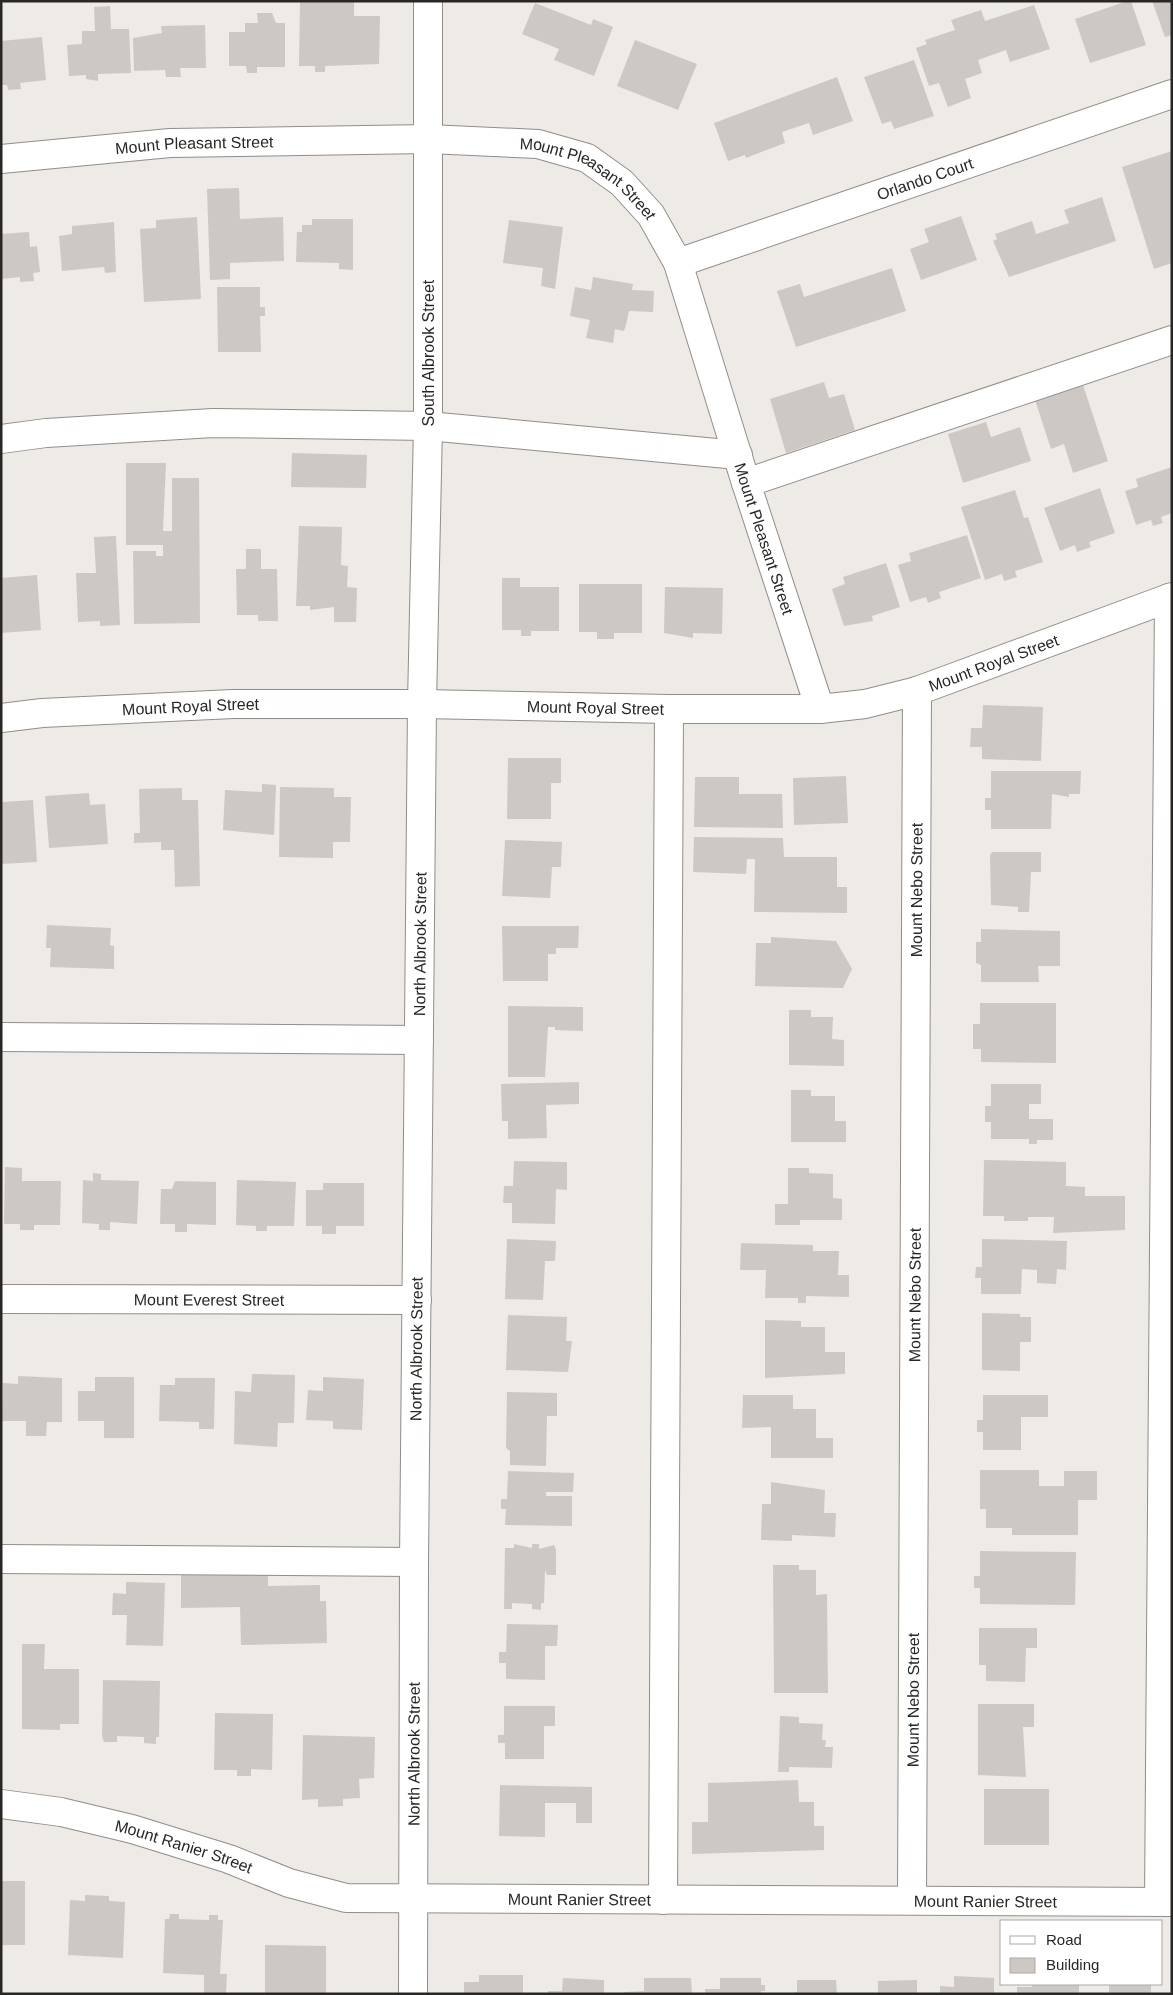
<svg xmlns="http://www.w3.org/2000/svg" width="1173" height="1995" font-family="Helvetica,sans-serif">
<rect width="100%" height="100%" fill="#eeeae6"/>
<path fill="#cec8c5" d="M300,1H354V16H380L379,64L325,66V72H315V66H299Z
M1127,1H1131L1146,45L1090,63L1075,19Z
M1152,1H1172V35L1165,37Z
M535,3L591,25L593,19L613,27L594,76L554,60L559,49L522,34Z
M1034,5L1050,49L1010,62L1006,50L978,60L982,73L965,79L971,98L948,107L939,83L929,86L916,48L927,44L925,40L955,30L951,20L981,10L985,21Z
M110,6L111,29H129L131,73L98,74V81L86,79V75L69,76L67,45L82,44V31H95L94,7Z
M257,13H272L276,23H285V67H257V73H247L246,66H229V32H245V23H258Z
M205,25L206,68H180L181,77H166L165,70L134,71L133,38L162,33L161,26Z
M42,37L46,80L20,83L21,89L8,90L7,85H1V41Z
M635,40L697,64L678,110L617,86Z
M914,60L934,116L894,129L891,121L882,124L864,77Z
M837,77L853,121L813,135L809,123L782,132L785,143L746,158L745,155L728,161L714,123Z
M1172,151V263L1154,269L1122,167Z
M239,188L240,219L283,217L284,261L230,263V279L210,280L207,189Z
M1102,197L1116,241L1009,277L993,241L997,239L995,234L1032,221L1036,234L1069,223L1064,210Z
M961,216L977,260L921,280L910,249L929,242L924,229Z
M197,217L201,299L144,302L140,229L156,228V220Z
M312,219H353V270L339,269V263L296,262L297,232H302V225H312Z
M509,220L563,227L555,289L541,286L543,268L503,263Z
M114,222L116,272L105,273L104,267L62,271L59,236L72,234V226Z
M29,232L30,247L37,246L40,272L33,273L34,281L20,282V277L1,279V234Z
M892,268L906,311L796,347L777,291L800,284L804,297Z
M593,277L633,284L632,290L654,291L653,312L629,311L626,325L624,331L615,329L613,343L586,338L590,320L570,316L575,287L591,290Z
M217,287H260V307H265V316H260L261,352H218Z
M824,382L829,398L844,394L855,430L786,453L770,399Z
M1083,385L1108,461L1073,473L1064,444L1051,449L1035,400Z
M986,422L991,437L1020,427L1031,461L963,483L948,434Z
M292,453L367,455L366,488L291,487Z
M126,463H166L163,531H172V478H199L200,623L134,624L133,551H156V556H163V545H126Z
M1172,467V513L1161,517L1163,523L1153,526L1151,520L1136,525L1125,491L1138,487L1136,479Z
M1100,488L1115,533L1089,542L1091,547L1077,552L1075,545L1060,551L1044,508Z
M1015,490L1024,518L1028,517L1043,562L1015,571L1017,577L1004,581L1002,574L985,580L961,507Z
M299,526L342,527L341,565L348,566L347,587L357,588L356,622H334V607L310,610V606H296Z
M967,535L981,578L939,592L941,598L928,603L926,597L910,602L898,565L911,561L909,553Z
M116,536L120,625L100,626V621L78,622L76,573H96L94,537Z
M246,549H261V569H277L278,621H258V615H237L236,569H246Z
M886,563L900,607L872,616L873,621L844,626L832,589L845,584L843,577Z
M37,575L41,630L1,633V578Z
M502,578H520V587H559V631H531V636H521V630H502Z
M579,584H642V633H614V639H597V632H579Z
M665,587L723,588L722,634L693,633V638L664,633Z
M983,705L1043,707L1041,761L982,759V747H970L971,728H982Z
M508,758H561V783H551V819H507Z
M991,771H1081L1080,794H1069V797L1052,794L1051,829H991V810H985V798H991Z
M846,776L848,823L794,825L793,778Z
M695,777H739V794H782L783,828L694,827Z
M262,784L276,785L274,835L223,830L225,790L262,792Z
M280,787L334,788V797H351L350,842H333V858L279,857Z
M182,788V800H198L200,886L175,887L174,850H161V842L134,843V833H140L139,789Z
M89,793L90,805L105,804L108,844L49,848L45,796Z
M33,800L37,862L1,864L2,802Z
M694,837L783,838L784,857H837V887H847V913L754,912L755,859H747L746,874L693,872Z
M505,840L562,842L561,867H552L550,898L502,896Z
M992,852H1041V872H1031L1029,912H1018V907L991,905L990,855Z
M47,925L111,928L110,945L114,946V969L50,967L51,948H46Z
M502,926H579L578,948H556V954H548V981H503Z
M981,929L1060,931V966H1038L1039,982H981V965L976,963V942H981Z
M771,937L836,941L852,969L843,988L755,986L756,943H771Z
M980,1003H1056V1063L981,1062V1049H973V1024H980Z
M508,1006L583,1007V1031L555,1030V1027H548L545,1077H508Z
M789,1010H811V1017H833L832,1039L844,1040V1066L789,1065Z
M579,1082V1104L546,1105L547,1138L508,1139V1121H502L501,1084Z
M991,1084H1041V1104H1029V1119H1053V1140H1037V1144H1029V1139H991V1122H985V1106H991Z
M791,1090H811V1096H835V1121H846V1142H791Z
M984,1160L1066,1162V1186L1085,1187V1196H1125V1230L1053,1233L1054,1217H1028V1221H1004V1216H983Z
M514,1161L567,1162V1190L556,1189L555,1224L512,1223V1203H503L504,1186H513Z
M5,1167L22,1168V1181H61L60,1225H34V1230H20V1224H4Z
M788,1168H809V1173L833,1174V1198L842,1199V1220H800V1225H775V1204H788Z
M93,1173L101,1174V1180L139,1181L137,1224L110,1222V1230H99V1224L82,1223L83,1180L93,1181Z
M237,1180L296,1182L294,1226H267V1231H256V1226L236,1225Z
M175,1181L216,1182V1225L187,1224V1232H175V1224H160L161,1189H172Z
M323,1183H364V1226H336V1234H322V1226H306V1190H323Z
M507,1239L556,1241L555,1261H545L543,1300L505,1299Z
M982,1239L1067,1241L1066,1270L1057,1269L1056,1284L1037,1283V1270L1022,1269L1021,1294H981V1278H975L976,1267H982Z
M741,1243L813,1245V1251H839L838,1275H849V1297L806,1296V1303H798V1298H765L766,1270H740Z
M982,1313L1020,1314V1317H1031V1342H1020V1371L982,1370Z
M508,1315L567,1317L566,1341H572L568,1372L506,1370Z
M765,1320L801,1321V1327H825V1352H845V1374L765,1378Z
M252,1374L295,1375L294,1423H278L277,1447L234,1444L235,1391L251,1392Z
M18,1376L62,1378V1422H47L46,1436H26V1421H2L3,1383L18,1384Z
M95,1377H134V1438H104V1421H78V1391H95Z
M323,1377L364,1379L362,1430L333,1429V1421L306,1420L308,1390L323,1391Z
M175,1378H215L214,1429H199V1422L159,1421L160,1385H175Z
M507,1392L557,1393V1416H547L546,1466L510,1465V1451L506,1448Z
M743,1395H793V1409H816V1438H833V1458H771V1427L742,1428Z
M983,1395H1048V1417H1021V1450H983V1432H977V1420H983Z
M980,1470H1039V1486H1064V1471H1097V1500H1078V1535H1012V1528H986V1509H980Z
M508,1471L574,1473L573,1492H546V1496H572V1526L505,1525L506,1509H501V1499H507Z
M771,1482L825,1490L824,1513H836L835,1537L792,1535V1541L761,1540L762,1504H771Z
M514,1544L532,1548V1544H539V1549L554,1545L556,1549V1575H547L545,1570L544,1603H541V1610L532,1609V1604L512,1603V1609H504L505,1548H514Z
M980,1551L1076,1552L1075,1605L980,1604V1588H974V1576H980Z
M773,1565H799V1570H816V1595L827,1594L828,1693H774Z
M268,1570V1586L320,1585V1601H326L327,1643L241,1645L240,1607L181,1608V1571Z
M126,1582L165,1583L163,1646L126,1645L127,1615H112L113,1593L126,1594Z
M507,1624L558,1625L557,1646H545V1680L506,1679V1663H499V1652H506Z
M979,1628H1037V1648H1026L1025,1682L986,1681V1665H979Z
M22,1644H45L44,1669H79V1724H60V1730L22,1729Z
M103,1680L160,1681L159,1737H156V1744L144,1743V1737L117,1736V1742H104L102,1736Z
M978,1704H1034V1727H1023L1026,1777L978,1775Z
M504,1706H555V1726H544V1759H505V1743H498V1735H504Z
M215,1713L273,1714L272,1770L251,1769V1776H237V1770H214Z
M780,1716L799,1717V1723L823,1724L822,1740H826L825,1747H833L832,1768L789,1767V1772H778Z
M303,1735L375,1737L374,1778L359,1779L360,1798L343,1799V1806L318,1807V1799L302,1800Z
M798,1780L799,1802H814V1826H824V1850L692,1854V1822H708V1783Z
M500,1785L592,1787V1823H576V1803H545V1837L499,1836Z
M984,1789H1049V1845H984Z
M1,1881H25V1945H1Z
M85,1895L109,1896V1901L125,1902L123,1958L68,1955L70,1900L85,1901Z
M170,1914H179V1919L209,1920V1915H218V1920H223L220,1974H227L226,1994H204V1975L163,1973L165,1919H169Z
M265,1945L326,1946V1994H265Z
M479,1975H523V1994H464V1982H479Z
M954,1976L994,1978V1994H940V1986L954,1987Z
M563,1978L604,1980V1994H548V1991H562Z
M644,1978H691L692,1994H624V1992L644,1991Z
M720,1978H761V1985H765V1991H761V1994H705V1989H720Z
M797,1980H836L837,1994H794V1992H797Z
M917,1980V1994H878V1981Z
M1032,1984H1079V1994H1017V1987H1032Z
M1109,1984H1151V1994H1109Z"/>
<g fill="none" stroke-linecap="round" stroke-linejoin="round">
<g stroke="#918d89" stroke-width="30">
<g id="minor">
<path id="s1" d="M1,159L170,143L428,139L538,144L587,158L622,183L651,215L678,263L746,483L820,709"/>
<path id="s2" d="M678,263L1172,94"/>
<path d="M1,439L46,433L213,423L428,426L738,455"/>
<path d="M746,483L1172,340"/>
<path id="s3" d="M1,718L42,713L233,704H422L669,709H820L865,704L917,691L1172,597"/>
<path d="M1,1037L419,1040"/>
<path id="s4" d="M1,1299L417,1300"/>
<path d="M1,1559L414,1562"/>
<path id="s5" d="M1,1804L61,1812L132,1829L229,1859L289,1883L346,1898L1172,1902"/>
<path d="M663,1900L669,709"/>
<path id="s6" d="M912,1900L917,691"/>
<path d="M1159,1902L1169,598"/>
<path id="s7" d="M413,1994L414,1562L422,704L428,426V1"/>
</g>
</g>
<use href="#minor" stroke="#fff" stroke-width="28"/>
</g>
<g text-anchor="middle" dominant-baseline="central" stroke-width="4" stroke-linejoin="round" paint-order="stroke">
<g font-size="16" fill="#282725" stroke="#fff">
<text stroke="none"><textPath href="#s1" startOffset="194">Mount Pleasant Street</textPath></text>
<text stroke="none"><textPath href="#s2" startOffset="261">Orlando Court</textPath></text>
<text stroke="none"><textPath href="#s1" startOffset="599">Mount Pleasant Street</textPath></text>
<text stroke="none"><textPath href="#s7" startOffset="1641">South Albrook Street</textPath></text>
<text stroke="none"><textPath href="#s1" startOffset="1019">Mount Pleasant Street</textPath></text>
<text stroke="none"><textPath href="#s3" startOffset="1000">Mount Royal Street</textPath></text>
<text stroke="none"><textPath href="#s3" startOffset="190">Mount Royal Street</textPath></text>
<text stroke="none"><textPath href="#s3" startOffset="595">Mount Royal Street</textPath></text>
<text stroke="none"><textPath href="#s6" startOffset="1010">Mount Nebo Street</textPath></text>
<text stroke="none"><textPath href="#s7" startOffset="1050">North Albrook Street</textPath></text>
<text stroke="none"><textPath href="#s6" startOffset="605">Mount Nebo Street</textPath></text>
<text stroke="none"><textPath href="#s4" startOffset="208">Mount Everest Street</textPath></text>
<text stroke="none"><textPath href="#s7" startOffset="645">North Albrook Street</textPath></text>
<text stroke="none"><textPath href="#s6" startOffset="200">Mount Nebo Street</textPath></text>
<text stroke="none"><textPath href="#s7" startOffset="240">North Albrook Street</textPath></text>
<text stroke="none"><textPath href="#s5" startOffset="188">Mount Ranier Street</textPath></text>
<text stroke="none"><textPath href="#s5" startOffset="592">Mount Ranier Street</textPath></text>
<text stroke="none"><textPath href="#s5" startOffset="998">Mount Ranier Street</textPath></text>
</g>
</g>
<rect width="1173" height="1995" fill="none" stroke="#282725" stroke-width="5"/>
<rect x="1000" y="1920" width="162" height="65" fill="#ffffff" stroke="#a9a9a8"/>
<rect x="1010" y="1936" width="25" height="8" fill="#ffffff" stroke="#a9a9a8"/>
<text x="1046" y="1945" font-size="15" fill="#282725">Road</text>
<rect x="1010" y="1958" width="25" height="15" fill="#cec8c5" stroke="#a9a9a8"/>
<text x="1046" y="1970" font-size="15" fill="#282725">Building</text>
</svg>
